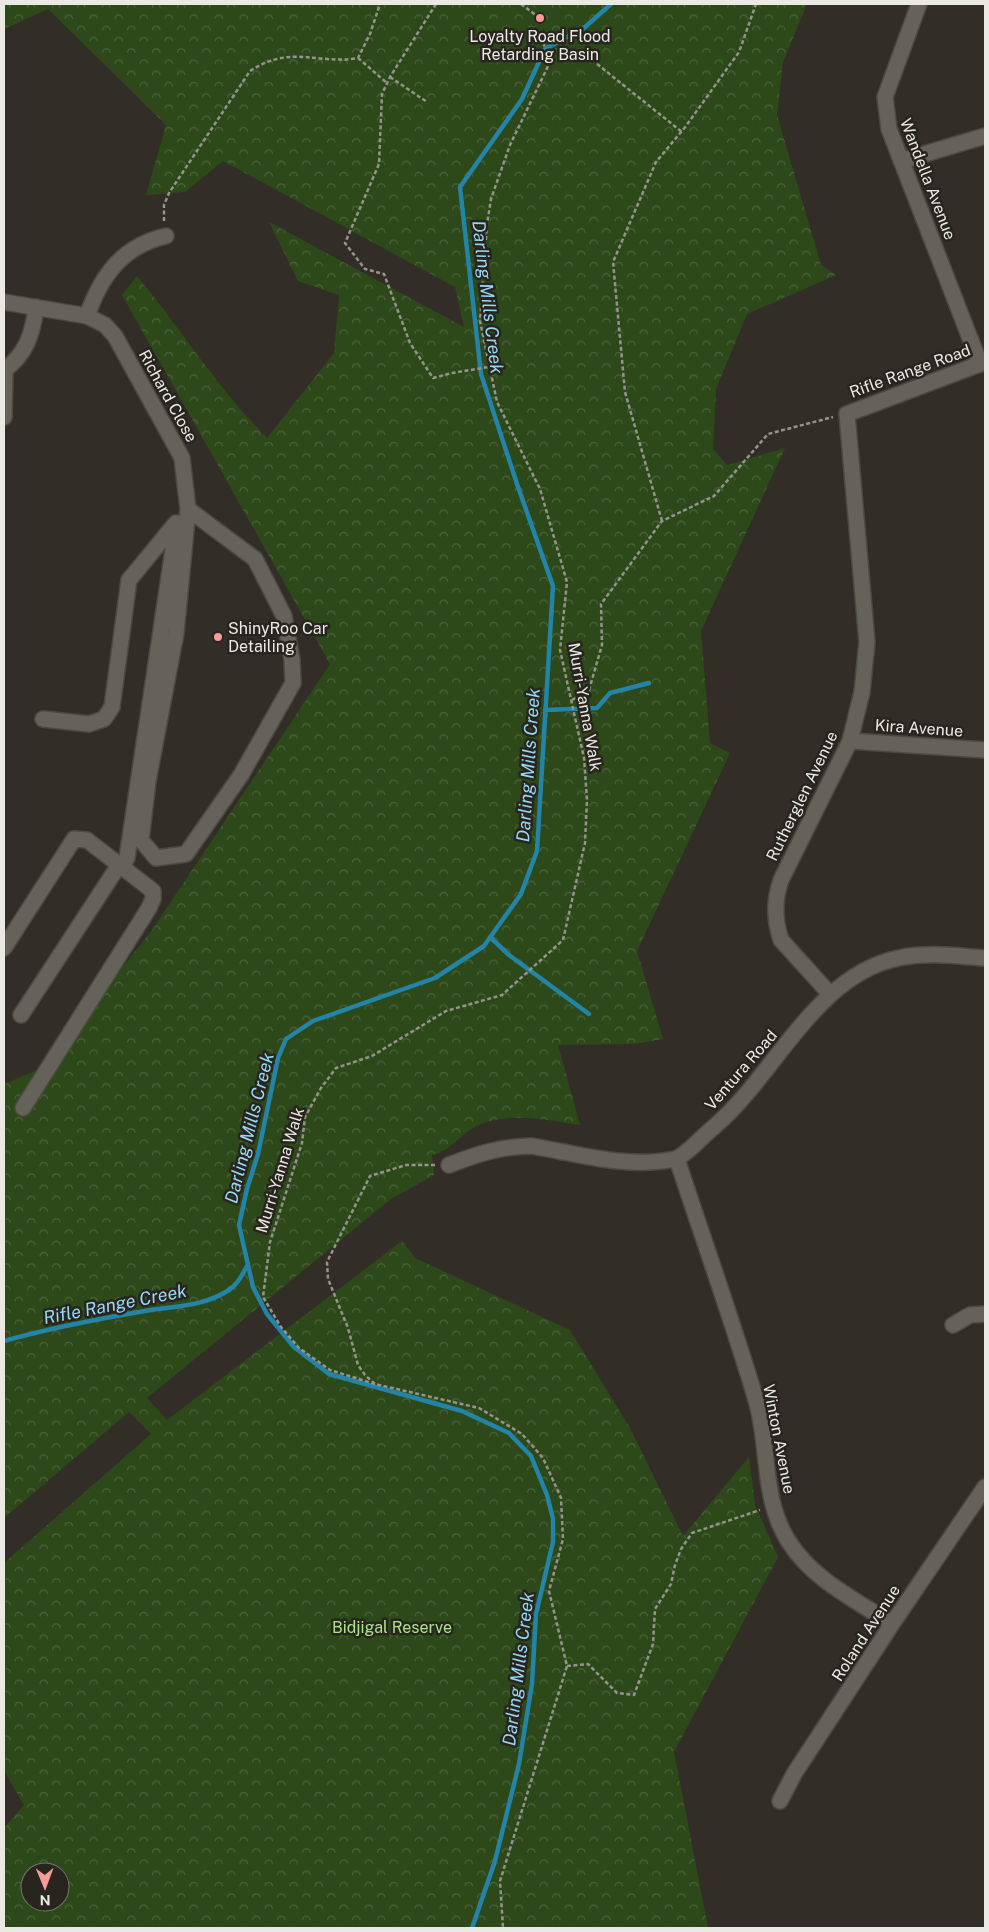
<svg xmlns="http://www.w3.org/2000/svg" width="989" height="1932" font-family="'Public Sans',sans-serif">
<defs>
<pattern id="forest-crowns" width="20" height="18" patternUnits="userSpaceOnUse" patternTransform="scale(1.25)"><rect width="20" height="18" fill="#2d491a"/><path d="M2 6a3 3 0 1 1 6 0M12 15a3 3 0 1 1 6 0" fill="none" stroke="#4c633b"/></pattern>
</defs>
<rect width="100%" height="100%" fill="#322e27"/>
<path fill="url(#forest-crowns)" fill-rule="evenodd" d="M4,4H807L783,62L777,115L821,265L836,275L747,314L716,389L713,449L727,465L785,448L701,631L710,743L730,753L637,951L663,1039L634,1044L558,1045L580,1125C547,1120 505,1110 473,1128C458,1137 450,1151 432,1155L434,1175L391,1199L147,1398L167,1420L402,1241L415,1258L570,1330L630,1428L683,1536L749,1457L755,1505L778,1557L674,1752L708,1928H4V1828L24,1805L4,1771V1563L151,1434L129,1412L4,1518V1084L43,1068L152,930L330,664L122,295L137,276C181,329 218,389 267,438L334,353L339,295L298,281L269,222L464,327L455,287L223,161L185,192L146,195L166,125L48,9L4,29ZM30,1872H60V1902H30Z"/>
<g fill="none" stroke-linecap="round" stroke-linejoin="round">
<path stroke="#2484a8" stroke-width="4.5" d="M545,710L597,708L610,693L649,683
M490,937L509,955L589,1014
M4,1341C50,1328 98,1319 145,1311C174,1306 203,1307 229,1290C238,1284 242,1275 247,1266
M472,1928L495,1861L519,1764L532,1684L536,1614L553,1542V1519L547,1495L531,1456L509,1433L462,1411L329,1374L294,1347L267,1314L253,1287L239,1225L247,1189L258,1154L278,1058L286,1039L313,1021L435,978L484,946L521,894L537,851L553,586L517,484L481,374L460,187L522,99L545,49L584,28L611,4"/>
<g stroke="#4c4943" stroke-width="18">
<path id="minor" d="M919,4L885,97L889,129L980,364
M901,161L985,136
M4,302L87,316C101,276 122,246 166,236
M87,316L105,325L115,336L182,458L188,509L176,633L148,781L141,840L156,858L186,854L241,775L293,683L292,660L284,616L255,559L188,509
M4,370C26,355 33,333 36,307
M4,417L5,370
M43,719L89,724L104,719L112,707L129,580L176,523
M850,741L985,750
M122,867L127,858L177,523
M4,948L74,839L87,840L153,891V899L149,908L23,1108
M830,994L781,940C774,918 774,901 781,880L850,741L862,692L867,642L847,414L985,362
M21,1015L119,865
M677,1159C703,1239 732,1319 756,1400C770,1447 761,1499 789,1542C812,1579 856,1600 892,1624
M449,1165C477,1154 502,1146 532,1146C578,1154 629,1169 675,1159C685,1156 706,1133 715,1126C775,1075 816,974 899,958C927,952 957,956 985,958
M953,1325L970,1315L985,1314
M780,1801L794,1774L892,1624L985,1487"/>
</g>
<path stroke="#96938d" stroke-width="2.5" stroke-dasharray="4 2.5" stroke-linecap="butt" d="M436,4L390,77L382,94L379,164L345,243L365,269L384,274L410,343L433,378L452,373L489,367
M521,4L537,16
M358,58L387,83
M597,64L682,132
M390,77L427,102
M164,221V205L169,193L250,71C292,44 316,65 358,58L370,34L380,4
M662,521L625,392L613,262L656,162L686,126L739,52L756,4
M572,700L589,690L602,645L601,604L662,521L714,496L768,434L833,417
M435,1165H406L370,1176L327,1262L328,1279L348,1328L358,1365L365,1375L375,1384L479,1408L522,1434L543,1458L561,1498L563,1539L549,1591L567,1666L500,1881L503,1928
M375,1384L330,1370L299,1348L281,1327L263,1297L270,1242L302,1143L305,1117L321,1088L336,1068L372,1056L446,1011L502,995L563,940L585,843L587,800L584,758L560,650L567,582L540,489L497,402L480,321L487,224L491,199L510,145L551,60L545,49L543,40
M567,1666L588,1664L617,1693L634,1695L653,1644L655,1609L671,1584L675,1565L681,1549L692,1533L760,1510"/>
<use href="#minor" stroke="#656259" stroke-width="15"/>
</g>
<g fill="#f59b9a" stroke="#28251e" stroke-width="2">
<circle cx="540" cy="18" r="5"/>
<circle cx="218" cy="637" r="5"/>
</g>
<g text-anchor="middle" dominant-baseline="central" stroke-width="5" stroke-linejoin="round" paint-order="stroke">
<g font-size="16" fill="#ebe9e4" stroke="#28251e">
<text x="540" y="36">Loyalty Road Flood<tspan x="540" dy="18">Retarding Basin</tspan></text>
<text x="228" y="628" text-anchor="start">ShinyRoo Car<tspan x="228" dy="18">Detailing</tspan></text>
</g>
<g font-size="16" fill="#ebe9e4" stroke="#28251e">
<text transform="translate(928 179) rotate(69)">Wandella Avenue</text>
<text transform="translate(910 371) rotate(-20)">Rifle Range Road</text>
<text transform="translate(168 396) rotate(61)">Richard Close</text>
<text transform="translate(585 707) rotate(80)">Murri-Yanna Walk</text>
<text transform="translate(919 728) rotate(4)">Kira Avenue</text>
<text transform="translate(802 796) rotate(-64)">Rutherglen Avenue</text>
<text transform="translate(741 1070) rotate(-49)">Ventura Road</text>
<text transform="translate(280 1170) rotate(-73)">Murri-Yanna Walk</text>
<text transform="translate(779 1439) rotate(79)">Winton Avenue</text>
<text transform="translate(866 1633) rotate(-57)">Roland Avenue</text>
</g>
<g font-size="16" fill="#abe48a" stroke="#28251e">
<text x="392" y="1627">Bidjigal Reserve</text>
</g>
<g font-size="18" font-style="italic" fill="#96d8f6" stroke="#28251e">
<text transform="translate(488 297) rotate(83)">Darling Mills Creek</text>
<text transform="translate(528 765) rotate(-86)">Darling Mills Creek</text>
<text transform="translate(249 1128) rotate(-76)">Darling Mills Creek</text>
<text transform="translate(115 1304) rotate(-11)">Rifle Range Creek</text>
<text transform="translate(518 1669) rotate(-83)">Darling Mills Creek</text>
</g>
</g>
<rect width="989" height="1932" fill="none" stroke="#ebe9e4" stroke-width="10"/>
<g transform="translate(45 1887) rotate(179)"><circle r="24" fill="#28251e" stroke="#76736d"/>
<path d="M0-4L9 19L0 12L-9 19Z" fill="#f59b9a"/>
<text y="-8" font-size="14" font-weight="bold" text-anchor="middle" fill="#ebe9e4">N</text>
</g>
</svg>
